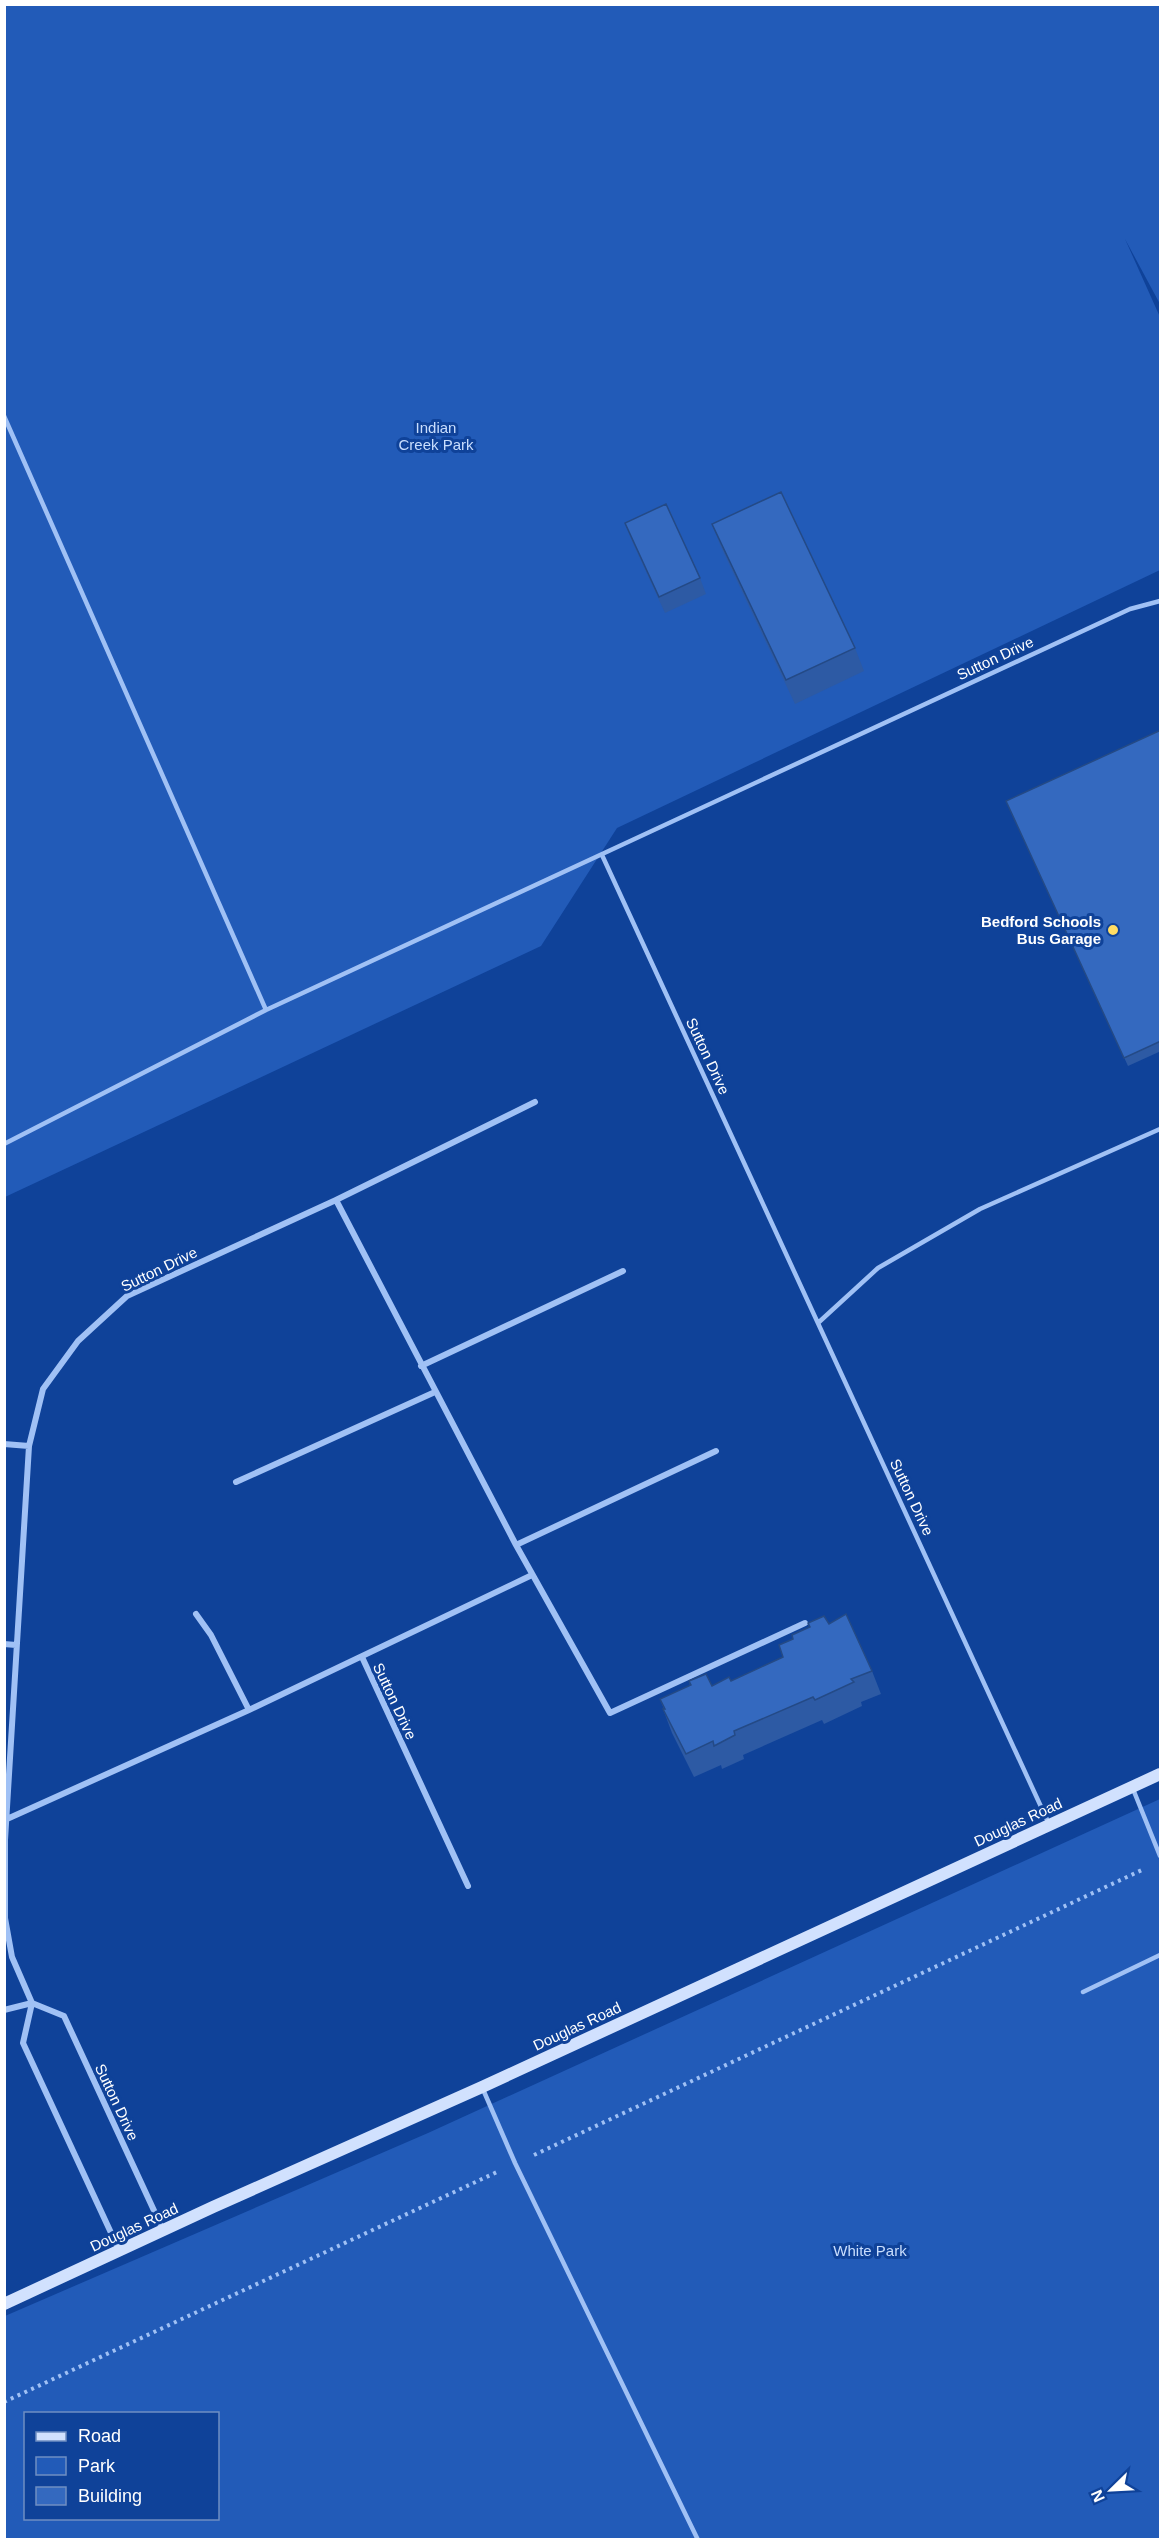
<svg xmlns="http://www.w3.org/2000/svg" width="1165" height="2544" font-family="Helvetica,sans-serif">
<rect width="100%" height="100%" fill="#0f4299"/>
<path fill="#225bb8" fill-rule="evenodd" d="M5,5H1160V304L1125,239L1160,317V570L617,828L541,946L5,1197Z
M1160,1799V2539H5V2316L428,2133ZM26,2414H218V2518H26Z"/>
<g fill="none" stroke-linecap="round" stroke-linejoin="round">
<path stroke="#a0c1f5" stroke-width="4" stroke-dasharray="3 4.5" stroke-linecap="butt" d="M534,2155L1144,1869
M4,2402L497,2172"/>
<path stroke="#a0c1f5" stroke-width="4.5" d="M4,416L266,1010L1130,609L1160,601
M602,855L1049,1824
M4,1144L266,1010
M818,1323L878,1268L980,1209L1160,1129
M1133,1789L1160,1856
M1083,1992L1160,1955
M482,2087L515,2163L698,2540"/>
<path stroke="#a0c1f5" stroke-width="6" d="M336,1200L516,1545L610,1713L805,1623
M421,1366L623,1271
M4,1444L29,1446
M236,1482L435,1392
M516,1545L716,1451
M196,1614L211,1635L249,1710
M4,1644L16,1645
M362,1657L468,1886
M7,1819L249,1710L532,1575
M4,2010L32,2003L64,2016L163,2230
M119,2250L23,2043L32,2003L12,1957L5,1918V1840L29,1446L43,1389L78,1341L127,1296L336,1200L535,1102"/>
<path stroke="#d1e1fe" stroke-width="12" d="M4,2304L213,2207L482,2087L1160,1774"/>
</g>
<path fill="#2d5aa4" d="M625,523L700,578L706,594L665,613L631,539Z
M712,524L855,648L864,671L795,704L721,547Z
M1161,730V1051L1128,1066L1006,801Z
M808,1623L829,1624L872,1671L881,1694L861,1702L862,1706L824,1724L822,1720L743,1755L744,1759L722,1769L721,1765L694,1777L672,1733L663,1709H664L660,1699L690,1686L689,1681L712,1686L731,1681L783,1657L793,1639L809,1627Z"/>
<path fill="#3469bf" stroke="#244a86" stroke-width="1.5" d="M781,492L855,648L786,680L712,524Z
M666,504L700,578L659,597L625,523Z
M1161,730V1041L1124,1058L1006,801Z
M846,1614L872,1671L851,1679L854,1682L815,1700L813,1697L734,1731L735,1735L714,1746L713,1741L686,1754L663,1709H665L660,1699L691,1685L689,1681L706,1674L712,1686L729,1677L731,1681L783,1657L779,1645L793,1639L792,1635L810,1627L808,1623L824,1616L829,1624Z"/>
<circle fill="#ffdd64" stroke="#0f4299" stroke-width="2" cx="1113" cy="930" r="6"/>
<g text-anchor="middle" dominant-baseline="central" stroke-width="6" stroke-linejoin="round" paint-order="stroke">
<g font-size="15" fill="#c9defe" stroke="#0f4299">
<text x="436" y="427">Indian<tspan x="436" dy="17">Creek Park</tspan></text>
<text x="870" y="2250">White Park</text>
</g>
<g font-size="15" fill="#fff" stroke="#0f4299">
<text transform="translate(995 658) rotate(-25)">Sutton Drive</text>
<text transform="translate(708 1056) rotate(65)">Sutton Drive</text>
<text transform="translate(159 1269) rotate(-26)">Sutton Drive</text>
<text transform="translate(912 1497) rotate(65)">Sutton Drive</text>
<text transform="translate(395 1701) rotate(65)">Sutton Drive</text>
<text transform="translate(1018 1822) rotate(-25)">Douglas Road</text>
<text transform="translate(577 2026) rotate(-25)">Douglas Road</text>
<text transform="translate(117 2102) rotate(65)">Sutton Drive</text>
<text transform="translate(134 2227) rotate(-25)">Douglas Road</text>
</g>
<g font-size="15" font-weight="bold" fill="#fff" stroke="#0f4299" text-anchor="end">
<text x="1101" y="921">Bedford Schools<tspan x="1101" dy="17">Bus Garage</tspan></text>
</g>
</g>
<rect width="1165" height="2544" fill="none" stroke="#ffffff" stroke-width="12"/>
<rect x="24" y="2412" width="195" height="108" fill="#0f4299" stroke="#6f8ec2" stroke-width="1.5"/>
<rect x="36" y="2432" width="30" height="9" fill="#d1e1fe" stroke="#6f8ec2" stroke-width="1.5"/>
<text x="78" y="2442" font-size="18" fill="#ffffff">Road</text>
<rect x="36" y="2457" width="30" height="18" fill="#225bb8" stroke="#6f8ec2" stroke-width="1.5"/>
<text x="78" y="2472" font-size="18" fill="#ffffff">Park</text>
<rect x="36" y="2487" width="30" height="18" fill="#3469bf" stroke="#6f8ec2" stroke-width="1.5"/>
<text x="78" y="2502" font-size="18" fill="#ffffff">Building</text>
<g transform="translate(1111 2490) rotate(246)" stroke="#0f4299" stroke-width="4.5" paint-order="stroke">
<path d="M0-4.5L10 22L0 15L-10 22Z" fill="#ffffff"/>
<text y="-9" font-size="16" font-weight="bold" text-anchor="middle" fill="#ffffff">N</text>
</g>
</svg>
